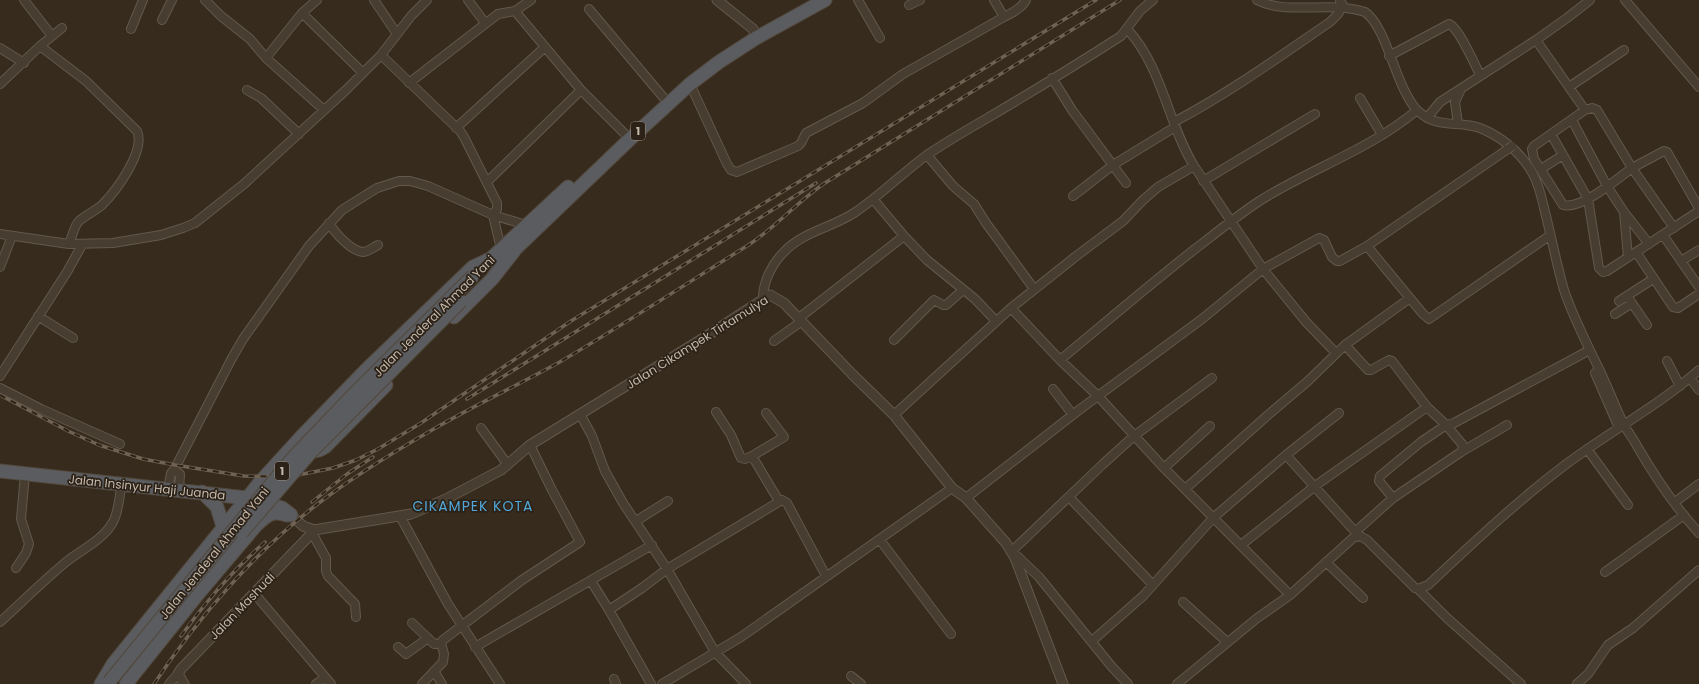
<svg xmlns="http://www.w3.org/2000/svg" width="1699" height="684" font-family="Poppins,sans-serif">
<rect width="100%" height="100%" fill="#372b1e"/>
<g fill="none" stroke-linecap="round" stroke-linejoin="round">
<g stroke="#63584c" stroke-width="10">
<path id="minor" d="M24,0L52,36
M205,0L221,16L250,39L266,58L324,110
M374,0L397,34
M468,0L485,23
M858,0L880,38
M994,0L1004,17
M1257,0C1288,16 1329,0 1365,12C1387,27 1395,85 1416,109C1436,130 1457,120 1480,128C1500,136 1519,151 1530,169C1539,183 1542,200 1546,216C1552,240 1557,266 1564,290C1572,315 1588,346 1600,371C1608,388 1615,406 1623,423C1627,431 1633,438 1637,446C1655,477 1675,507 1699,533
M1625,0L1699,87
M909,5L920,0
M589,9L663,97
M515,11L581,90L624,133
M302,13L363,73
M162,20L172,0
M131,29L143,0
M1127,29C1162,66 1168,124 1194,166L1263,269L1307,323L1336,353
M1536,40L1585,110
M40,46L86,81L137,131C146,151 116,191 102,205C95,211 86,215 79,221C74,226 72,237 69,244
M0,48L24,63
M381,55L460,131L464,137L497,203V209L493,215L501,249
M1389,56L1449,24C1459,28 1475,65 1480,75
M266,58L302,13L317,0
M1052,78L1072,110L1126,183
M409,83L498,14L515,11L531,0
M0,84L40,46L62,28
M690,84L727,164L731,170L737,172L798,146L801,143L806,133L863,103L903,74L1004,17C1012,13 1022,8 1026,0
M1569,87L1624,50
M247,90L261,98L299,134
M1360,98L1382,135
M1592,108L1597,110L1632,168C1617,179 1581,210 1563,205L1534,159L1532,149L1534,146L1585,110Z
M1427,118L1440,102L1536,40L1567,18L1590,0
M1572,120L1607,186L1624,212L1649,244
M1174,122C1229,93 1279,57 1330,22L1338,14L1343,5L1340,1
M1458,124L1455,102L1461,89
M456,128L545,47
M1551,134L1588,199L1599,268L1603,272L1607,271L1699,211
M927,155L953,186L974,204L986,223L1034,289
M1541,169L1563,155
M1203,181L1315,114
M487,182L581,90
M1073,196L1113,165L1175,127
M873,199L904,236L927,260L975,299L996,321
M1624,212L1628,257
M329,223C335,233 351,251 363,252C368,252 374,247 378,245
M1674,228L1632,168L1664,151L1667,152L1699,208
M0,234L69,244L113,243L161,235L183,228L195,223L244,184L346,90L381,55L411,16L427,0
M1663,235L1699,287
M1367,246L1423,314L1429,319L1549,236
M1636,252L1673,307L1678,308L1699,294
M1681,261L1699,250
M0,267L12,236
M1627,296L1647,325
M763,298C763,282 772,264 783,253C802,232 831,228 854,213C880,196 902,173 927,155C946,142 965,131 984,120C1030,93 1076,65 1121,36L1140,11L1153,0
M1619,301L1653,279
M1011,308L1060,360L1098,396L1164,468L1290,595
M1615,314L1632,303
M38,316L73,338
M799,318L904,236
M894,340L934,300L943,305H946L963,290
M774,341L802,321
M1345,345L1368,370H1371L1389,360L1392,361L1427,407L1446,425L1454,423L1586,352
M1060,360C1105,323 1149,285 1195,249C1217,232 1238,215 1261,200C1312,168 1371,149 1417,110
M1667,361L1680,386
M1595,373L1619,428
M0,376L67,272L82,245
M1690,378L1699,390
M0,388L41,409L120,444
M1053,389L1073,415
M716,412L731,435L741,458L745,459L752,456
M766,413L784,437L752,456L779,501
M580,414L592,436L605,471L623,503L667,569L715,652L746,684
M894,415L1011,308L1075,257L1123,221L1143,200L1158,187L1194,166
M481,428L508,465
M1587,449L1628,505
M1461,452L1507,425
M1286,455L1359,536
M1164,468L1210,426
M174,470L180,474L179,490
M168,489L171,473L174,470L232,358L243,339L309,246L342,210L377,188L399,181H410L428,186L493,215L526,225
M1185,489L1268,415L1308,381L1345,345L1410,298
M1069,497L1153,585
M966,498L1079,410L1202,319L1263,269L1319,238L1324,240L1332,257L1337,261H1340L1367,246L1508,149
M1675,502L1699,484
M400,516L448,604L500,684
M636,521L668,501
M1355,532L1393,498L1461,452L1463,447L1462,444L1446,425L1421,442L1380,476L1379,481L1393,498
M312,533L326,558V571L328,576L355,604L356,617
M880,540L951,634
M1241,545L1315,486L1427,407
M1326,562L1363,598
M16,568L26,553L29,544L21,519L25,474
M1605,572L1684,515
M591,581L609,610L651,684
M1418,589L1447,618L1521,684
M254,593L331,684
M1183,602L1227,642
M609,610L642,588L667,569L782,500L787,503L826,576
M0,622C22,602 43,581 66,562C81,550 103,540 113,522C119,511 119,496 122,484
M412,623L434,644L441,643
M1092,641L1143,596L1213,518L1286,455L1339,413
M398,647L406,654L428,638
M475,647L652,545
M434,671L442,684
M851,676L861,684
M614,679L616,684
M169,684L178,674
M316,684L325,678
M422,684L443,662L444,654L441,643L443,640L522,580L580,542L552,490L530,445
M662,684L741,637L952,488
M1128,684L1112,667L1039,577L1012,551L1103,464L1134,436L1212,378
M1177,684L1256,619L1290,595L1353,538L1360,536L1367,540L1415,588L1418,589L1428,585C1473,543 1516,502 1565,465C1609,432 1658,406 1699,370
M1577,684L1588,674L1608,645L1633,628L1699,570"/>
</g>
<g stroke="#63584c" stroke-width="11">
<path id="tertiary" d="M717,0L753,29L756,38
M291,515L303,526L314,530L411,514L446,499L501,470L530,445L702,339L770,295L784,303L852,374L894,415L952,488L966,498L1006,543L1015,558L1063,684
M184,684L178,674L181,669L312,533L314,530"/>
</g>
<g stroke="#52483c" stroke-width="15">
<path id="trunk" d="M508,256L630,139L690,84L719,62L756,38L825,0
M484,265L568,187
M454,317L492,279L514,251
M386,385L325,447C317,452 314,452 306,447L302,436L365,371L473,267L490,259
M0,471L247,498L282,508L291,515
M202,492L217,507L225,533
M256,525C268,515 271,510 287,515
M101,684L113,664L261,481L302,436
M126,684L198,594L258,523"/>
</g>
<use href="#minor" stroke="#483d31" stroke-width="8"/>
<use href="#tertiary" stroke="#483d31" stroke-width="9"/>
<use href="#trunk" stroke="#5b5c5f" stroke-width="13"/>
<g stroke="#6f6253" stroke-width="3.5">
<path id="rail" d="M0,395L68,431L99,445L143,459L175,465L244,476L288,477L333,468L356,460L378,449L421,423L571,321L1096,0
M467,399L816,183
M312,502L347,474L373,457
M181,636C206,601 233,570 265,542
M154,684C197,619 253,554 315,506C351,478 392,453 432,430C473,406 516,386 558,363C623,325 686,284 750,244C777,226 798,201 825,183L1120,0"/>
</g>
<use href="#rail" stroke="#2c2217" stroke-width="2" stroke-dasharray="6" stroke-linecap="butt"/>
<g stroke="#63584c" stroke-width="10" stroke-linecap="butt">
<path id="minor-bridge" d="M1508,149L1512,146"/>
</g>
<g stroke="#52483c" stroke-width="15" stroke-linecap="butt">
<path id="trunk-bridge" d="M242,532L310,453L461,301
M109,682L292,459L359,389L473,276"/>
</g>
<use href="#minor-bridge" stroke="#483d31" stroke-width="8"/>
<use href="#trunk-bridge" stroke="#5b5c5f" stroke-width="13"/>
</g>
<g text-anchor="middle" dominant-baseline="central" stroke-width="3.5" stroke-linejoin="round" paint-order="stroke">
<g fill="#2c2217" stroke="#978c7f" stroke-width="1">
<rect x="631" y="122" width="14" height="18" rx="3"/>
<rect x="275" y="462" width="14" height="18" rx="3"/>
</g>
<g font-size="11" font-weight="bold" fill="#c5b9ab">
<text x="638" y="131">1</text>
<text x="282" y="471">1</text>
</g>
<g font-size="12" fill="#c5b9ab" stroke="#2c2217">
<text transform="translate(434 316) rotate(-45)">Jalan Jenderal Ahmad Yani</text>
<text transform="translate(697 342) rotate(-32)">Jalan Cikampek Tirtamulya</text>
<text transform="translate(147 487) rotate(6)">Jalan Insinyur Haji Juanda</text>
<text transform="translate(214 553) rotate(-51)">Jalan Jenderal Ahmad Yani</text>
<text transform="translate(242 606) rotate(-46)">Jalan Mashudi</text>
</g>
<g font-size="14" letter-spacing="1" fill="#51a7da" stroke="#2c2217">
<text x="473" y="506">CIKAMPEK KOTA</text>
</g>
</g>
</svg>
